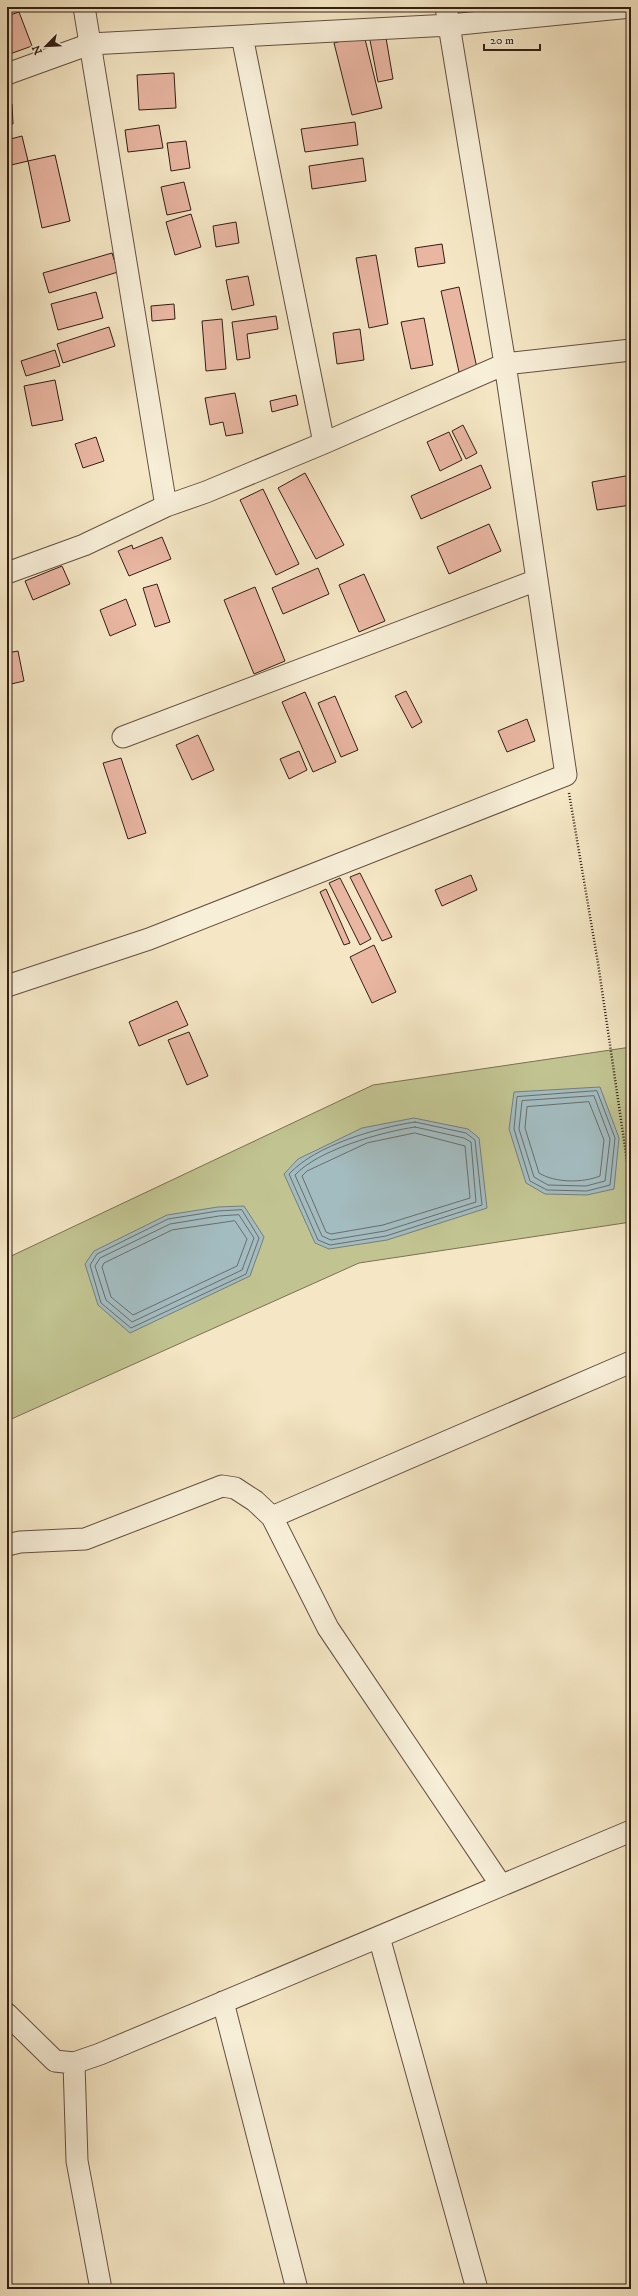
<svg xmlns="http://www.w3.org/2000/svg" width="638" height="2296" font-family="'IM FELL DW Pica',serif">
<rect width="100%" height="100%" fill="#f5e7c5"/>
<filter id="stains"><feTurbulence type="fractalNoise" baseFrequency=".005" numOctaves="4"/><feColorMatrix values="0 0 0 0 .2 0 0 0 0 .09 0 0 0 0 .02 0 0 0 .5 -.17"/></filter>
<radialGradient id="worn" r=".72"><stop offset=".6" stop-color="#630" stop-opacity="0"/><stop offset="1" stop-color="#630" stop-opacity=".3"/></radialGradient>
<path fill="#c1c491" stroke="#7a7153" d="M631,1047V1222L359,1263L7,1421V1258L373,1085Z"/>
<path fill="#a3bcc0" stroke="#767d7c" d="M600,1087L619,1138L614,1189L587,1195L545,1194L526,1183L509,1129L514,1092Z
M414,1118L468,1129L479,1138L487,1208L387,1240L329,1249L315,1243L284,1174L298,1159L362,1128Z
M244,1206L264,1237L250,1276L130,1333L98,1305L85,1264L94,1251L167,1215L218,1207Z"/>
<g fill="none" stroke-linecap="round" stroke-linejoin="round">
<path stroke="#6a6d6a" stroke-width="1" d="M597,1091L615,1138L610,1185L587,1191L547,1190L530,1181L514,1129L517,1097Z
M594,1096L610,1139L605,1181L586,1186L548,1185L534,1177L519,1129L522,1101Z
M589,1102L604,1140L600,1176C583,1183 555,1183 539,1173L525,1128L527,1107Z
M415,1122L466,1133L475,1140L482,1205L386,1236L330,1245L318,1240L289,1174C316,1145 376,1128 415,1122Z
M415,1127L464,1138L471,1142L476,1202L385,1231L331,1240L322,1236L295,1175C318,1150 381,1132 415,1127Z
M415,1133L465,1146L470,1198L383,1225L331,1234L326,1232L302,1176L307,1171L367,1143Z
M242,1210L259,1238L246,1274L131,1328L101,1303L90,1265L97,1254L168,1219L218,1211Z
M239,1215L254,1238L242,1270L132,1322L106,1300L95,1266L100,1258L170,1224L219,1216Z
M235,1221L247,1239L237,1266L133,1315L111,1297L102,1267L104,1263L172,1230Z"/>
</g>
<path fill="#e9b6a2" stroke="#321e15" d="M19,12L32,46L7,55V16Z
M385,32L393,79L378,82L369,35Z
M364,35L382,108L352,115L334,43Z
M174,73L176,108L139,110L137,75Z
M7,104H12L13,124L7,125Z
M355,122L358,145L305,152L301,129Z
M159,125L163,148L128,152L125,130Z
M22,136L28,161L7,166V140Z
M186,141L190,168L171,171L167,143Z
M55,155L70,221L42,228L28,161Z
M363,158L366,181L312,189L309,166Z
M184,182L191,210L167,215L161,187Z
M191,214L201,247L175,255L166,222Z
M236,222L239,243L216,247L213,226Z
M442,244L445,263L418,267L415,248Z
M112,253L118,272L49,293L43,273Z
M376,255L388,324L369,328L356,258Z
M248,276L254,305L232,310L226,280Z
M459,287L477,368L459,372L441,291Z
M96,292L103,318L58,330L51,304Z
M174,304L175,319L152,321L151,306Z
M276,316L278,329L247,334L250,358L237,360L232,322Z
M424,318L433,365L411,369L401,322Z
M222,319L226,369L206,371L202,321Z
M109,327L115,346L63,363L57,344Z
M360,329L364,360L337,364L333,333Z
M55,350L60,366L26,376L21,361Z
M55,380L63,420L32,426L24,386Z
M235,393L243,433L226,436L223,422L210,425L205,398Z
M296,395L298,405L272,412L270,401Z
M463,425L477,453L466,459L452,431Z
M449,432L462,460L440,471L427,442Z
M96,437L104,461L83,468L75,444Z
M481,465L491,488L421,519L411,496Z
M305,473L344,545L316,559L278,488Z
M631,475V505L597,510L592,482Z
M263,489L299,564L276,575L240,500Z
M489,524L501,551L449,574L437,547Z
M162,537L171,559L129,576L118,551L132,545L133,549Z
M62,566L70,584L33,600L25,581Z
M318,568L329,594L283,614L272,588Z
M364,574L385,621L359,632L339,585Z
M157,584L170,622L155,627L143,588Z
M255,587L285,661L254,674L224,600Z
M126,599L136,625L110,636L100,610Z
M18,651L24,681L7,685V653Z
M406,691L422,722L412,728L395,696Z
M305,692L336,762L313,772L282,702Z
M335,696L358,750L341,757L318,703Z
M527,719L535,741L507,752L498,731Z
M198,735L214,770L192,780L176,745Z
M299,751L307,770L289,779L280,759Z
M121,758L146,833L128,839L103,763Z
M360,873L392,937L382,941L350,877Z
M471,875L477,890L442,906L435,890Z
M340,878L371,939L360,945L329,883Z
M326,889L350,943L344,945L320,892Z
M374,945L396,992L372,1003L350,957Z
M177,1001L188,1025L139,1046L129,1022Z
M189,1032L208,1076L187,1085L168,1040Z"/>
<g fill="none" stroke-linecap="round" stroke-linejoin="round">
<g stroke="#635041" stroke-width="23">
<path id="minor" d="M84,7L166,506
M242,36L324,443
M7,74L90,44L450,25L631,7
M7,573L84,545L166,506L206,492L324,443L505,364L631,350
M123,737L537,580
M7,986L149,939L566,775L505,364L446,7
M272,1517L631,1362
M7,1545L20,1542L85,1539L222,1486L235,1488L255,1501L272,1517L328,1628L501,1885
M379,1937L477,2289
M223,2002L297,2289
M7,2014L55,2061L74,2063L100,2054L631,1831
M74,2063L77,2161L101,2289"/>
</g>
<path stroke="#321e15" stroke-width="2.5" stroke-dasharray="1 2" stroke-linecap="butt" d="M569,793L598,963L631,1188"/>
<use href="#minor" stroke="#f8efd9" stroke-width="21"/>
</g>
<rect width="638" height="2296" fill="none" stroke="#f5e7c5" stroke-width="24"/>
<rect x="8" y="8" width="622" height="2280" fill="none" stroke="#321e15" stroke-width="2"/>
<rect x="12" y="12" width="614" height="2272" fill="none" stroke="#321e15"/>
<g transform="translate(46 46) rotate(246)" stroke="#f8efd9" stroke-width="3" paint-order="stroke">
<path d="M0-3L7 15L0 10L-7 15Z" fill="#321e15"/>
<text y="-6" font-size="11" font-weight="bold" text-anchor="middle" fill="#321e15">N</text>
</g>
<path d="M484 44v6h56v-6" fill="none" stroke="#321e15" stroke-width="2"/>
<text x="490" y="44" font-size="12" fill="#321e15" stroke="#f8efd9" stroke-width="3" paint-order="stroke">20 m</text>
<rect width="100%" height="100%" filter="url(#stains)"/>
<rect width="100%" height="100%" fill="url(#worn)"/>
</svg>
